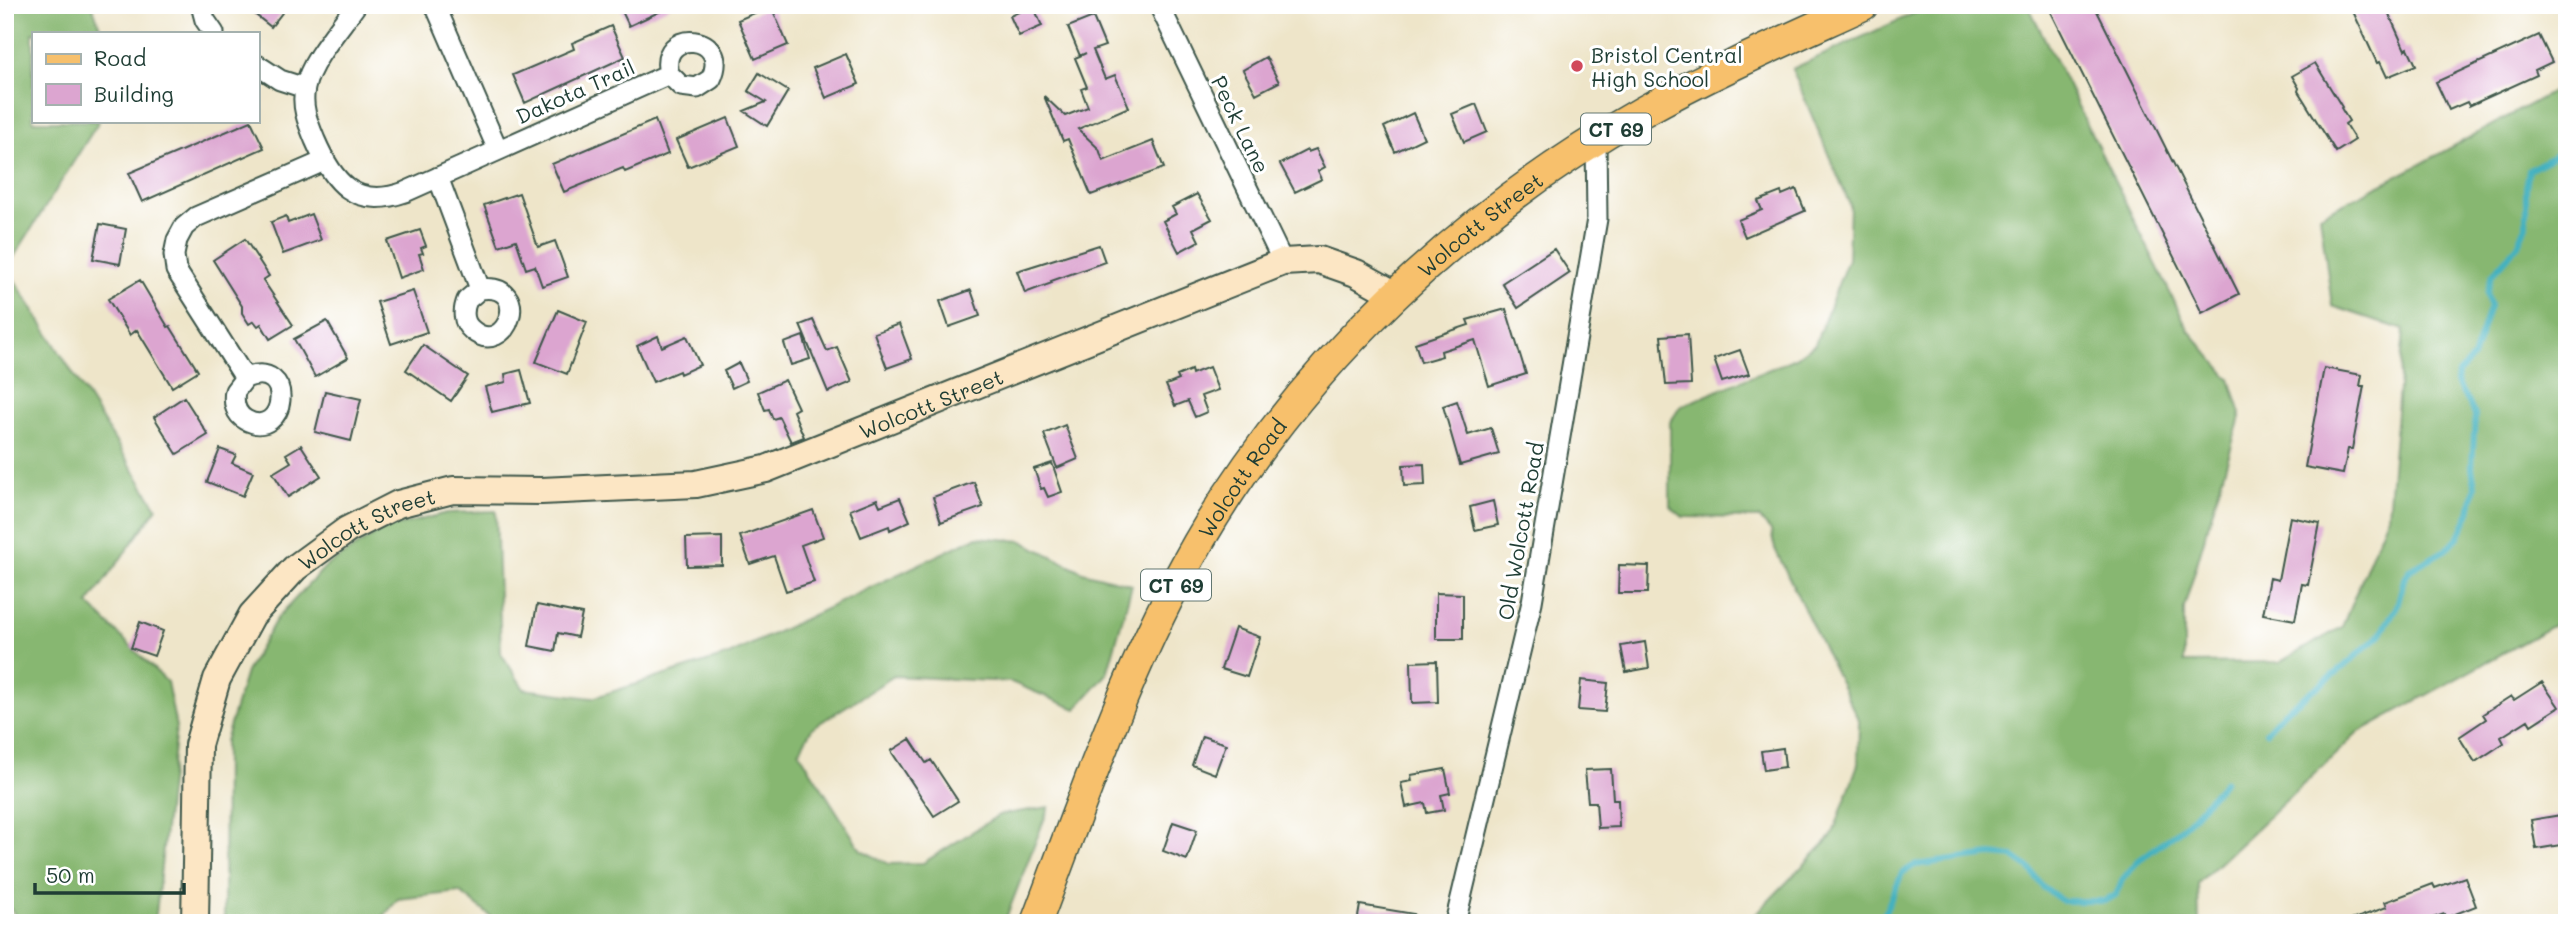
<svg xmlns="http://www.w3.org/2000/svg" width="2572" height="928" font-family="Mali,sans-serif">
<rect width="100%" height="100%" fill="#fff"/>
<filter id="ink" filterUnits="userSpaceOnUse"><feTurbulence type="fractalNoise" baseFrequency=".0143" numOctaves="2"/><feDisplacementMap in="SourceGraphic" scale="14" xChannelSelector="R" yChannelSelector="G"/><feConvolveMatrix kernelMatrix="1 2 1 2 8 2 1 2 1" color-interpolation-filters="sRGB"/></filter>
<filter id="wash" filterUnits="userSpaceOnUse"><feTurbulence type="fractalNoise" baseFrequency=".00686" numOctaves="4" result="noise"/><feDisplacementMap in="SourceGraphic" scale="28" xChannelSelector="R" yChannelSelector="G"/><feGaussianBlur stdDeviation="1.57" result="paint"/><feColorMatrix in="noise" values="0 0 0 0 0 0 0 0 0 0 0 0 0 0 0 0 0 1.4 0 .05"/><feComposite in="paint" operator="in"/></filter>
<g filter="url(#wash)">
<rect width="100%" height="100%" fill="#eee5c9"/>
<path fill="#87b771" stroke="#537a52" stroke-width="2" d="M5,5H92L102,33H33V121H99L7,268L157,508L88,604L167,682L176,727L155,923H22L5,903Z
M1932,5H2028L2189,331L2230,379L2241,414L2184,608V663L2280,662L2342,627L2388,515L2404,330L2332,306L2320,215L2408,171L2567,84V618L2359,732L2198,883L2199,923H1747L1832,836L1858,764L1859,721L1775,549L1771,531L1759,518L1683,517L1670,506V422L1681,406L1796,358L1815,344L1848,259L1850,205L1792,69Z
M496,511L501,653L524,689L592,698L729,655L976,537L1022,541L1083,572L1132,585L1107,674L1076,709L1011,682L894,676L812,728L799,752L861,850L889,864L923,863L999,815L1049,807L1004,923H499L460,892L398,899L378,923H224L225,741L246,672L277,618L326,566L384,529L447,513Z"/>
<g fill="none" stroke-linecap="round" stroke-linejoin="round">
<path stroke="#43b1c0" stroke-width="6" d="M2266,732L2284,712L2341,669L2380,635L2397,606L2404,579L2410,570L2447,549L2459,536L2470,512L2475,486L2472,468L2475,415L2457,383L2458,373L2473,358L2490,306L2487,293L2492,275L2518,245L2526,225V187L2529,170L2567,149
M1878,923L1887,908L1902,873L1915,865L1991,855L2014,857L2028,867L2043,887L2063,901H2105L2116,895L2122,880L2138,861L2182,828L2225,781"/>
</g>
<g id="blocks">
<path fill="#dca5d0" d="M243,5H288L271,27Z
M619,5H674L629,26Z
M1033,5L1042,26L1019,36L1010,16Z
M2060,5H2094L2239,294L2202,313L2050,10Z
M2350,5H2385L2405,50L2408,48L2416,65L2387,77L2380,62L2377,63Z
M771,6L788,45L755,59L738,20Z
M1093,17L1105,46L1093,50L1105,79L1115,75L1129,107L1078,129L1099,149L1103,161L1153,141L1164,168L1091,195L1068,139L1063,141L1044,96L1065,116L1088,107L1081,89L1087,87L1075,58L1086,53L1080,56L1068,27Z
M611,26L625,57L525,103L513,75L574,49L572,43Z
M2539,35L2552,62L2535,70L2537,75L2469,106L2467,102L2449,110L2436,82Z
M846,54L859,84L826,98L813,68Z
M1266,57L1279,82L1256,94L1243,70Z
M2315,63L2342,107L2341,108L2349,121L2345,124L2355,140L2336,152L2298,91L2299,88L2292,76Z
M759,73L788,91L767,126L744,111L766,102L748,91Z
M1476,104L1487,132L1464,142L1452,114Z
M1413,113L1424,138L1395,152L1384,127Z
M728,118L739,146L688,167L676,140Z
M655,120L668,154L625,172L623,168L564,192L552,164Z
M251,121L264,148L142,202L129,173Z
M1316,149L1325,167L1318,171L1322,179L1295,192L1280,164L1307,150L1308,152Z
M1796,189L1805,211L1745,237L1738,220L1762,210L1758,201L1781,192L1782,195Z
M519,193L538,247L555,241L568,277L542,286L535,266L526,269L516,240L499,246L484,205Z
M1197,194L1212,219L1193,229L1199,241L1179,252L1163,221L1176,214L1172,207Z
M311,214L321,240L283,254L271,222L286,216L288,223Z
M100,224L126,229L120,264L93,259Z
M420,230L426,246L421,248L423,253L419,254L424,269L399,278L387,241Z
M245,239L269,276L263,280L293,325L270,339L261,324L258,326L254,321L249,324L242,313V306L213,260Z
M1099,245L1105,262L1051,281L1052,283L1025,293L1017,271Z
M1554,249L1570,273L1518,308L1502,283Z
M140,280L168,327L170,326L198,371L172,387L137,330L130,335L108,299Z
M971,290L980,316L949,327L940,301Z
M413,291L427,332L391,344L377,302Z
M1506,309L1526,374L1489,386L1475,340L1441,351L1442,356L1421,362L1415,343L1469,325L1467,320Z
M558,310L587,322L567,374L536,362Z
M813,320L827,351L837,347L852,382L828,392L800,325Z
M327,321L348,358L315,377L294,339Z
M899,324L912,359L887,368L874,333Z
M1688,334L1691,384L1666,385L1661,336Z
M658,336L662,347L687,336L700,365L680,374L679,371L653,382L637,346Z
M803,336L810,359L791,365L784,343Z
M423,345L468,376L451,401L406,370Z
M1740,350L1749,374L1722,382L1714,359Z
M739,363L747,381L732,388L724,371Z
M1209,367L1218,390L1201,396L1207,412L1195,417L1188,401L1175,406L1166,385L1179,380L1177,376L1191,370L1192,374Z
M2324,368L2362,375L2360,386H2364L2352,449H2348L2343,474L2305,467Z
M521,370L530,403L492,412L485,387L506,382L505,374Z
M785,380L798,408L793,411L804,437L791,442L779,417L773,419L769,409L765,410L758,392Z
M325,391L361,399L351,441L315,432Z
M184,397L208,435L177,454L154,417Z
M1457,401L1468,435L1491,428L1499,454L1460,465L1443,406Z
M1065,425L1078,459L1057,468L1044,434Z
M301,445L321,476L288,497L273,473L291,462L286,454Z
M220,449L236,455L232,463L253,472L243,496L207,482Z
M1052,463L1062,492L1048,497L1044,488L1041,489L1034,469Z
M1424,464L1425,485L1404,486L1403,465Z
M974,482L983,507L941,522L933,497Z
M900,498L910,521L890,530L889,526L861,537L850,510L877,499L880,506Z
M1493,501L1498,525L1475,530L1470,507Z
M813,510L823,537L801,545L814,582L786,591L774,556L750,564L740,536Z
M2290,517L2320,523L2308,585L2302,584L2295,620L2263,614L2270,578L2278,580Z
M722,537V565L687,566L686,538Z
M1619,565L1649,566L1648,593H1618Z
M1436,593L1463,594V639H1436Z
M537,605L582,614L577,637L558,633L555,651L529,646Z
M140,622L163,631L154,656L131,648Z
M1235,628L1260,637L1247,677L1221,669Z
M1645,642L1649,668L1626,672L1621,646Z
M1437,661L1438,702L1412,703L1411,662Z
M1581,680L1608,683L1605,712L1578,710Z
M2542,682L2559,707L2531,725L2528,720L2501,737L2504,743L2475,762L2459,737L2486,719L2483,714L2511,696L2514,700Z
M1202,736L1226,744L1215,774L1192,765Z
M910,739L926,763L931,760L958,801L934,816L891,751Z
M1783,748L1785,767L1764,770L1761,751Z
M1445,769L1450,793L1441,795L1444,810L1427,813L1425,803L1406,807L1401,783L1412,781L1411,775Z
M1611,769L1613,799H1618L1619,827L1598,828L1596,802H1588L1585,770Z
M2567,814V844L2536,849L2531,820Z
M1173,822L1197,830L1187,860L1163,851Z
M2465,877L2476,906L2445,918L2444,914L2419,923H2349L2348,921L2387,907L2385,902L2433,884L2435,888Z
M1360,905L1414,914V923H1357Z"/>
</g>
</g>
<g filter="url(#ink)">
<use href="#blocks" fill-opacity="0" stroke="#3e564a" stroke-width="2"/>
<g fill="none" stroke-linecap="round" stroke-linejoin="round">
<g stroke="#3e564a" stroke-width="23">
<path id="street" d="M201,5L205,20L214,33
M356,5C340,28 310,61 305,88C301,107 308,123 315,140C333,182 355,210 405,192L669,74L681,86L697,88L711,79C733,34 657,26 669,74
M435,5L498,150
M1159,5L1283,262
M257,65L280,80L305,88
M438,177L480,289L467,300C463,310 462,322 472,330C507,360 534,281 480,289
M245,378C297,358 286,442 246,420C235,414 233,402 235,391L245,378L176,270L174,255L177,240L184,227L196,217L324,161
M1455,923L1532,602L1597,219L1596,141"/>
</g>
<g stroke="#3e564a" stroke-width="30">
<g id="secondary">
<path id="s1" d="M195,923L198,745L217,679L252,615L295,568L347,530L398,504L453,490L541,491L696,484L766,469L1283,262L1319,260L1356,273L1394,294"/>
</g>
</g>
<g stroke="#3e564a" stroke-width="33">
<g id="primary">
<path id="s2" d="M1036,923C1085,794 1129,663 1198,543C1302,364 1462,214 1642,112C1713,72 1789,39 1863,5"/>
</g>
</g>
<use href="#street" stroke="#fff" stroke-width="19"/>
<use href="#secondary" stroke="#fce6c4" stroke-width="26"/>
<use href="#primary" stroke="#f7c06c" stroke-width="30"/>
</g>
</g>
<circle fill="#d1495b" stroke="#fff" stroke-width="2.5" cx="1577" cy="66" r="7"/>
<g text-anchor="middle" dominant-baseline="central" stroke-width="6" stroke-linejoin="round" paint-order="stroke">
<g fill="#fff" stroke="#627771" stroke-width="2">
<rect x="1581" y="113.5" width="70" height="31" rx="5"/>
<rect x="1141" y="569.5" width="70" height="31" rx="5"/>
</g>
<g font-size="19" font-weight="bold" fill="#1f3d34">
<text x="1616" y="129">CT 69</text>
<text x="1176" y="585">CT 69</text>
</g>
<g font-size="21" fill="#1f3d34" stroke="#fff" text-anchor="start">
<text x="1591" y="54">Bristol Central<tspan x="1591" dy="24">High School</tspan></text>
</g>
<g font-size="21" fill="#1f3d34" stroke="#fff">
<text transform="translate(575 91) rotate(-24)">Dakota Trail</text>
<text transform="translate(1241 124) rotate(64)">Peck Lane</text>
<text stroke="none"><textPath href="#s2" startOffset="842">Wolcott Street</textPath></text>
<text stroke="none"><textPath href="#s1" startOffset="1054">Wolcott Street</textPath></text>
<text stroke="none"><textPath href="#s2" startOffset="492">Wolcott Road</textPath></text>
<text transform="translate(1520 531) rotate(-80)">Old Wolcott Road</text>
<text stroke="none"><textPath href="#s1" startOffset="466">Wolcott Street</textPath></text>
</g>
</g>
<rect width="2572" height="928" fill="none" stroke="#fff" stroke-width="28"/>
<rect x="32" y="32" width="228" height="91" fill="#ffffff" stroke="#a5b1ae" stroke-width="2"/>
<rect x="46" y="54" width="35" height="10" fill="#f7c06c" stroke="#a5b1ae" stroke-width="2"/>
<text x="94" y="66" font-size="21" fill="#1f3d34">Road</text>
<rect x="46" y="84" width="35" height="21" fill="#dca5d0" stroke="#a5b1ae" stroke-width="2"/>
<text x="94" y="102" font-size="21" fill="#1f3d34">Building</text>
<path d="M35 883v10h149v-10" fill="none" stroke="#1f3d34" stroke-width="3.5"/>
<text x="46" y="883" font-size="21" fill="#1f3d34" stroke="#ffffff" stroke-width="5" paint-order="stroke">50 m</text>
</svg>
